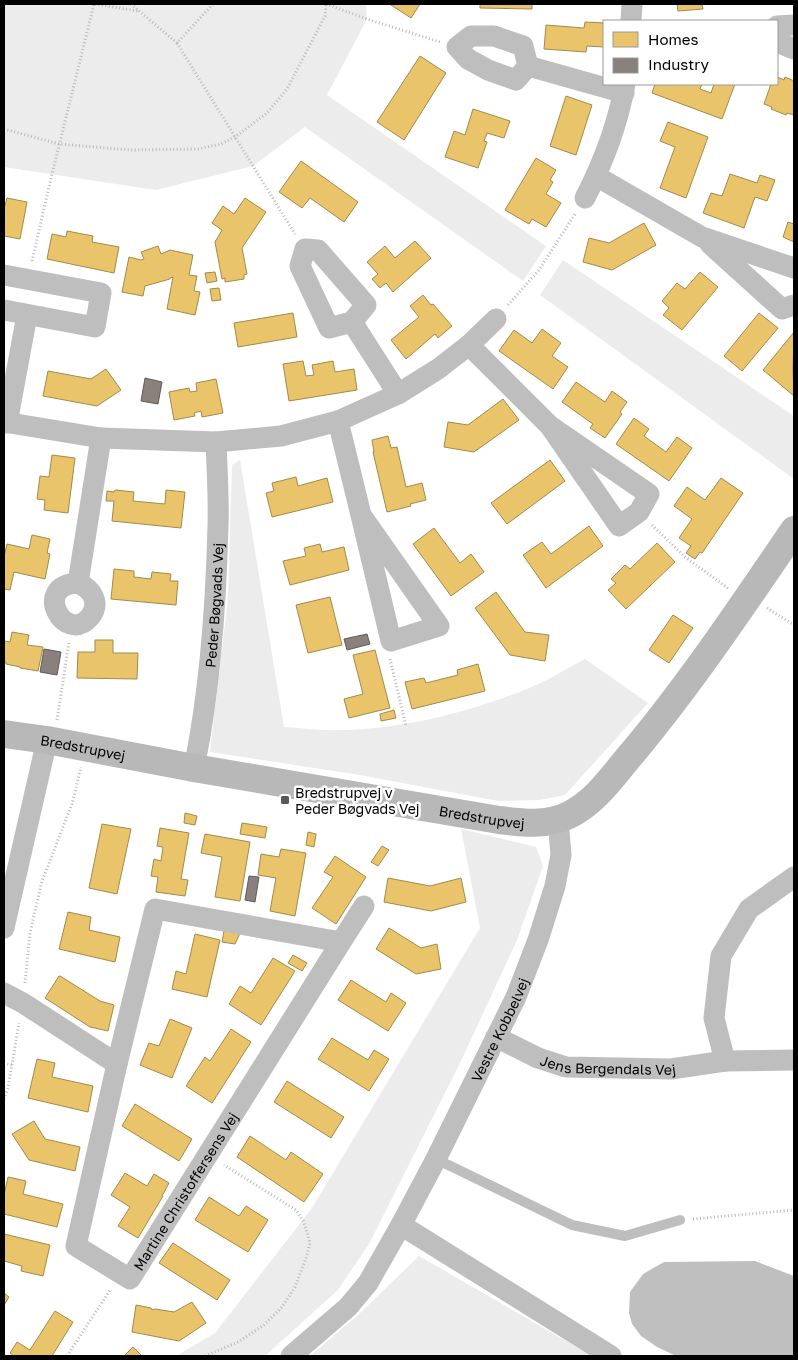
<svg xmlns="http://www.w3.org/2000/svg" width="798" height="1360" font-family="'Golos Text',sans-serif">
<rect width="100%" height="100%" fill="#fff"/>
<path fill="#ececec" d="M4,4H366L367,19L327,95L546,246L523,281L305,127L253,166L156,190L4,167Z
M563,260L794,416V479L540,295Z
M240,460L284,727C303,728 323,731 341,730C404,729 469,712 527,689C547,681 566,669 585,659L648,703L565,795L539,800L498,801L360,775L210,752L228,598L232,465Z
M461,829L536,847L543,866L517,940L461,1061L369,1244L338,1290L265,1356H176L215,1333L312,1208L480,928Z
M419,1256L592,1356H310L359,1314Z"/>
<path fill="#bfbfbf" d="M755,1261L794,1276V1356H676L657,1347L641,1336L632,1324L629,1313L630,1292L643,1274L664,1262Z"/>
<path fill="#e9c46a" stroke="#a3894a" d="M392,4H420L411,18L391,5Z
M480,4H532V9L480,8Z
M677,4H702L703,9L678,11Z
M585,22L604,23V47L587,46L586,52L544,49L546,25L584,28Z
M420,56L446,73L404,140L377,122Z
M777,77L784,80L785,77L794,81V115L787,113L786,115L771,109L772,107L764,104L771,84H777Z
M655,84H702L700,89L711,93L714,84H735L722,119L652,93Z
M566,96L592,105L576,155L550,146Z
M473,109L510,121L504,138L487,133L484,141L487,142L478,168L445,157L454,131L465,135Z
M668,122L708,137L686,198L660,188L675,147L660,141Z
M536,158L556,170L550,180L553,182L546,194L561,203L546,227L532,219L529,224L505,210Z
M301,161L358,202L344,222L310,198L302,208L279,192Z
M730,174L757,183L760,175L775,180L767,201L755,197L744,228L703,213L711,193L722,196Z
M7,198L27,202L20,239L4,236V209Z
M245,198L266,212L242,248L247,274L244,275V279L225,282V278L222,279L215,242L222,230L212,223L223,206L234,214Z
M788,222L794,224V242L783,237Z
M644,223L656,245L612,270L583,262L589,238L609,243Z
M67,231L93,236L92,242L119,247L114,273L47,259L52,234L66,237Z
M415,241L431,258L393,292L386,283L380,288L372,279L378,274L367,262L385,246L395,258Z
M158,246L161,254L170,250L193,255L189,275L197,276L194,291L200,292L195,315L167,309L173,277L170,278V279L145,286L143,296L122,292L129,257L141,260L144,259L141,252Z
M215,272L217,281L207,283L205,273Z
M700,272L718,287L682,330L663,315L669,308L662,301L677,283L685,289Z
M219,288L221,300L212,301L210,289Z
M423,295L431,305L433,304L452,326L438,338L435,334L406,359L391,340L419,317L410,306Z
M293,313L297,337L238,347L234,323Z
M759,313L778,328L742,371L724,356Z
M542,329L561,343L552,356L568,367L553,389L499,351L514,330L532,343Z
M794,332L793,369L794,396L763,370Z
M303,361L306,376L314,375L312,365L333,361L335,372L354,369L357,390L289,401L283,364Z
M106,369L121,390L97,406L43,396L48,371L91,379Z
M216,379L223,413L202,417L201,411L194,413L195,416L174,420L169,392L189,388L190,392L197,391L196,383Z
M576,382L605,402L612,391L627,402L620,412L622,414L605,438L590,428L593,424L562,402Z
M503,399L519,420L474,452L444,447L448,422L468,425Z
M634,418L649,429L644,436L666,452L677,437L692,448L669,481L616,444Z
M388,436L391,448L397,447L406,487L422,483L426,500L410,504L411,506L387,512L373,452H374L372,440Z
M52,455L75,458L68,513L44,510L45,500L37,499L40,476L49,477Z
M550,460L565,481L507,524L491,503Z
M296,477L298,486L327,478L333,502L272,517L266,493L274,491L272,483Z
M721,478L743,493L702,553L700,552L695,559L686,553L691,546L679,538L692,519L674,506L687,487L705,500Z
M115,490L134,492L133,501L165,504L166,490L185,492L181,528L112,521L114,501H106L107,491L114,492Z
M589,526L603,546L546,588L523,555L542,542L551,554Z
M434,528L460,563L471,554L484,572L451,596L413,544Z
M32,535L50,539L47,553L50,554L45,579L14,572L10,590L4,589V557L7,544L29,549Z
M657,543L675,562L626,609L608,590L616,583L611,579L625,565L630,569Z
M320,544L322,552L344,547L349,570L290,585L283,561L306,556L304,548Z
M114,569L134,571V577L151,579L152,572L171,574L170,581H178L176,605L111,599Z
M496,592L525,632L549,635L545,661L510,655L475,608Z
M330,597L342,645L308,653L296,605Z
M673,615L693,628L669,663L649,650Z
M12,632L29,635L27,645L43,647L38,671L20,668V667L6,664V662H4V641L10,642Z
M95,640H113V653H138L137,679L77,678L78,652H95Z
M375,650L390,708L349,718L344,699L363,694L353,655Z
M478,664L485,691L412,709L405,682L424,678L426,683L458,675L457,670Z
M394,710L396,718L381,721L380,714Z
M185,813L197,816L195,825L184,823Z
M242,823L267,827L265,838L240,834Z
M102,824L131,829L117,894L89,888Z
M160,828L189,833L181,879L188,880L185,896L156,892L158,877L151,876L154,859L161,861L163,847L157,846Z
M308,832L316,834L314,847L306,845Z
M205,834L250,842L240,901L215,897L222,857L201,853Z
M382,846L389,850L378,866L371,862Z
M281,849L306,853L295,916L270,911L276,878L258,875L261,854L279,857Z
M335,856L366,877L336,924L312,908L333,877L324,872Z
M388,878L430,886L461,878L466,902L431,911L384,902Z
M68,912L91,917L89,930L120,937L115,962L59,949Z
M389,928L421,948L437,944L441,969L416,974L376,949Z
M224,931L240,933L235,944L222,942Z
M195,934L220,940L207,997L172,989L176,971L186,974Z
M293,955L307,963L302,971L288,963Z
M273,958L295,971L261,1025L229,1004L240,986L251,993Z
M59,976H60L100,1001L114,1005L108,1031L90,1027L45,998Z
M351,980L386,1002L391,993L406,1003L388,1031L338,1000Z
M170,1019L192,1028L172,1078L140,1065L149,1043L159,1046Z
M231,1029L251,1042L212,1103L186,1086L205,1057L210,1061Z
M332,1038L368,1060L374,1050L389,1059L369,1091L318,1059Z
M37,1059L55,1063L52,1077L93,1086L88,1112L28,1098Z
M287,1081L344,1117L331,1138L274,1102Z
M135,1104L192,1139L179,1161L122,1126Z
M34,1121L45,1139L80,1147L75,1171L29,1160L12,1134Z
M250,1136L286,1160L291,1152L323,1174L304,1202L237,1157Z
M125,1173L147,1186L154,1174L169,1183L162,1196H163L138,1238L118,1226L130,1207L111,1195Z
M8,1177L26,1181L23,1194L63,1204L57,1227L4,1214V1195Z
M209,1197L239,1216L246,1206L268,1220L248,1252L195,1220Z
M4,1234L50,1245L43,1276L21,1271L22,1266L4,1261Z
M173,1243L230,1280L217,1300L159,1263Z
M4,1293L9,1297L4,1305Z
M192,1302L206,1323L179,1341L132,1332L136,1305L151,1308L152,1310L155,1309L174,1312Z
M55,1311L73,1322L52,1356H14L10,1353L17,1342L30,1350Z
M133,1347L142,1356H124Z"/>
<path fill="#8a817c" stroke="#615a57" d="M145,378L162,382L158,404L141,401Z
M367,634L370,644L347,650L344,639Z
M44,649L61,652L57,675L40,672Z
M249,876L259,877L255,902L245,900Z"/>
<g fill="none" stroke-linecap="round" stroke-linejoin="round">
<path stroke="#b9b9b9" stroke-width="3" stroke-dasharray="1 2.5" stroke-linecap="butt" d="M95,4L138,11
M131,4L177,43L213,4
M326,4L367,19L440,42
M177,43L295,234
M4,129L59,144L130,150L198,149L221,144L235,137L267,113L287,89L325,16L326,4
M32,261L52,174L94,4
M508,305L539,270L575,214
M652,525L685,557L729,589
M767,608L794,625
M390,659L406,726
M57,720L69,642
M25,983L30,933L42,881L72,804L81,767
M4,1063L12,1065
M4,1099L8,1088L19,1023
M693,1219L794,1210
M67,1356L110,1290
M205,1356L238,1342L264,1325L282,1307L295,1287L306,1258L310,1243L304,1222L296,1210L224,1165"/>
<path stroke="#bebebe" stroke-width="10" d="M436,1159L572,1225L625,1236L680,1220"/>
<g stroke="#bebebe" stroke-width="21">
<path d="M631,21L632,4"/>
<path d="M777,26L794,25"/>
<path d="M777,42L794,49"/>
<path d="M528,66L516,80L488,70L468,59L457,47L471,36H494L523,46L528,66L624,93"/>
<path d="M596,176L702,237L794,268"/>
<path d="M585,198C603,163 618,123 625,84"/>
<path d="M710,244L782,309L794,305"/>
<path d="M4,275L101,293L95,327L4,310"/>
<path d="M352,322L329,328L300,266L305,249L318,250L366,305L352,322L398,394"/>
<path d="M469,345L550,426L649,494L639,512L619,526L550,426"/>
<path d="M338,421L361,515L439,626L391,641L361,515"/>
<path d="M4,422L101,438L216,442L281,436L338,421L398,394L438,369L469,345L496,319"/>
<path d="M7,423L27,315"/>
<path d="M78,583C31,585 65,646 90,617C101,603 92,589 78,583L101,438"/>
<path id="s1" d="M194,768C210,691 216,604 218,526C219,498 217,470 216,442"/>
<path d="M4,928L47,740"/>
<path id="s2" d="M341,942L155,909L117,1064L76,1246L130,1279L341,942L364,906"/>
<path d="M4,993L23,1003L117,1064"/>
<path id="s3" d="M496,1037L538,1058L566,1067L671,1069L725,1061L794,1060"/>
<path d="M725,1061L714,1018L721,956L749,909L794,877"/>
<path d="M401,1225L611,1356"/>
<path id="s4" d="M291,1356L348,1307L368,1283L401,1225L436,1159L516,997L538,940L555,886L561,855L558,820"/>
</g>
<path stroke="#b8b8b8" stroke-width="28" id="s5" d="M4,734L47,740L194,768L499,820C523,823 547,826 569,815C597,801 614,774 634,751C692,681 743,605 794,530"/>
</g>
<rect fill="#595959" stroke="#fff" stroke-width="2" x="280" y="795" width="10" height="10" rx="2.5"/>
<g text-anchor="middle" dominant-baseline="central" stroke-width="5" stroke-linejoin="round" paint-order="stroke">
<g font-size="14" fill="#000" stroke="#fff">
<text stroke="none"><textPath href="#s1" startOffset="164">Peder Bøgvads Vej</textPath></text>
<text stroke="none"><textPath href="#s5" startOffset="80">Bredstrupvej</textPath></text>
<text stroke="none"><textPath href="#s5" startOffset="485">Bredstrupvej</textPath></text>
<text stroke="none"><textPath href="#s4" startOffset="392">Vestre Kobbelvej</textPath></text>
<text stroke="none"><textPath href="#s3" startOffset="118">Jens Bergendals Vej</textPath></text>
<text stroke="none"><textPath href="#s2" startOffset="702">Martine Christoffersens Vej</textPath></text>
</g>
<g font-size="14" fill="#000" stroke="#fff" text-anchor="start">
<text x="295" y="792">Bredstrupvej v<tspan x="295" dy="16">Peder Bøgvads Vej</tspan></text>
</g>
</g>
<rect width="798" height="1360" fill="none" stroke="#000000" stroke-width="10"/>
<rect x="603" y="20" width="175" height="65" fill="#ffffff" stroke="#999999"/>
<rect x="613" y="32" width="25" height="15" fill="#e9c46a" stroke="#999999"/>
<text x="648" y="45" font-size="15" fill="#000000">Homes</text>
<rect x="613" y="58" width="25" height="15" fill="#8a817c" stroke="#999999"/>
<text x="648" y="70" font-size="15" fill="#000000">Industry</text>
</svg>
